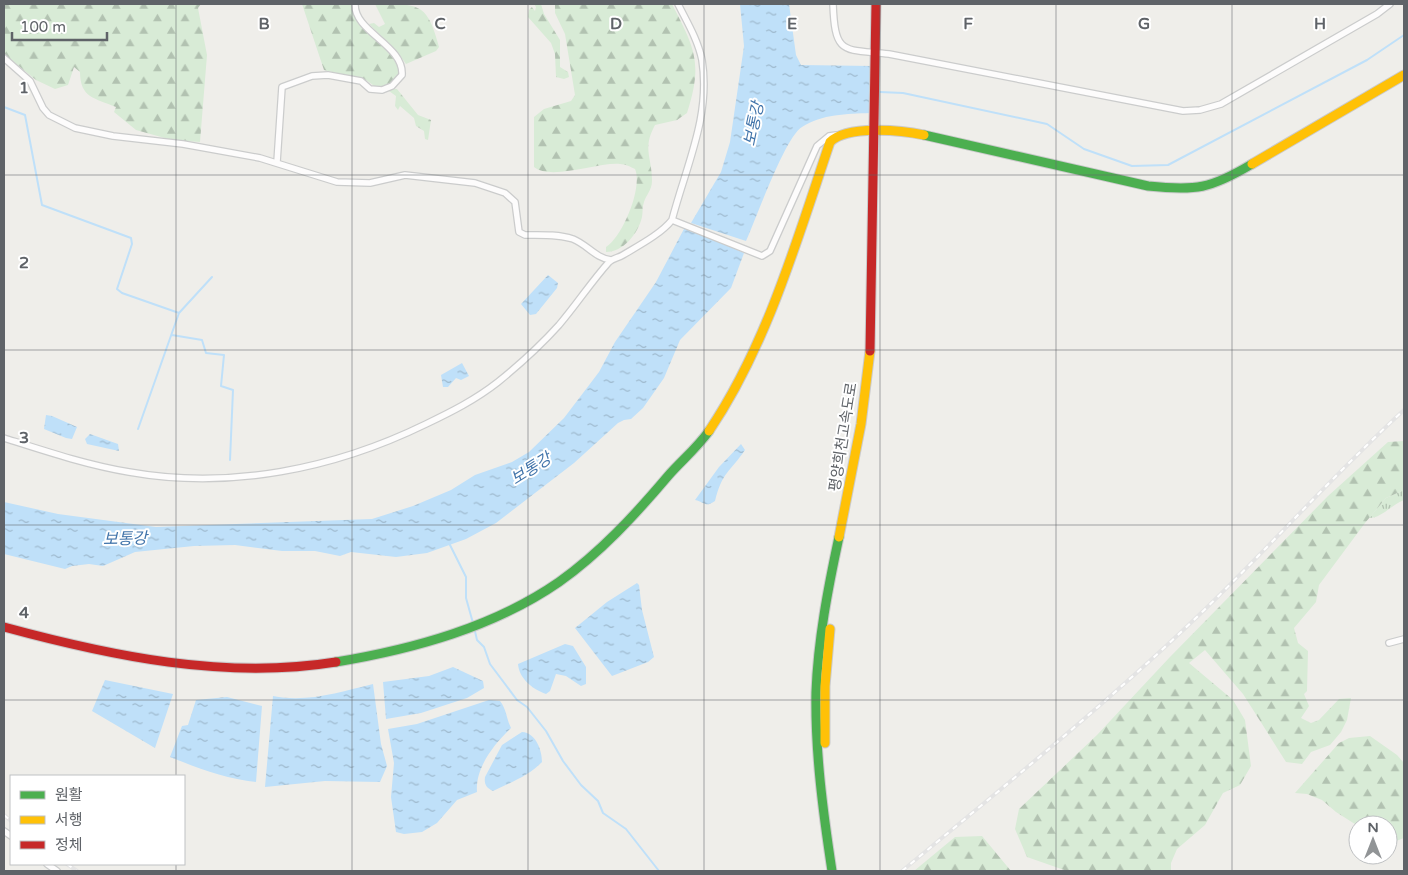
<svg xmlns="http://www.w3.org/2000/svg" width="1408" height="875" font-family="'Varela Round','Noto Sans KR',sans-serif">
<defs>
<pattern id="grass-tufts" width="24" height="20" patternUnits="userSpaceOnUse" patternTransform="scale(1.25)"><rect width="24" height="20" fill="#d8ebd6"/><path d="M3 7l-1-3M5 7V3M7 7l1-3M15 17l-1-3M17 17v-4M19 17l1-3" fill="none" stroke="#b2c2b1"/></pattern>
<pattern id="forest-firs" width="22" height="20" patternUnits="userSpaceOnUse" patternTransform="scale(1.25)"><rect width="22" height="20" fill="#d8ebd6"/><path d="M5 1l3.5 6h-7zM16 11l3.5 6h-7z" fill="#b2c2b1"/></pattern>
<pattern id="water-ripples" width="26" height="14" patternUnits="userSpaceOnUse" patternTransform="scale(1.25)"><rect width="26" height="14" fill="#bfe0f9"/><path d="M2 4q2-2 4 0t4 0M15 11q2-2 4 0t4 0" fill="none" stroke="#9eb9cd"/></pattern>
</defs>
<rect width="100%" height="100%" fill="#efeeea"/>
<path fill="url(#grass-tufts)" d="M1404,490V500C1391,505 1382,518 1369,518L1386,498Z"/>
<path fill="url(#forest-firs)" d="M4,4H201L198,8L207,55L200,142L172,140L136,130L114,112L116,107C95,98 80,98 80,72L74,67L68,85L55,89L36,80L4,54Z
M302,4H352C353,9 353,14 356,19C368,36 431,76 377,88L366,80L324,70Z
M375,4C419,4 427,2 439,47L436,51L406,64L395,49L369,24L374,23L379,27L385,24Z
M534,4H541L544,14L560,40V67L568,72L569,77L564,79L556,77L555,54L551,43L528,17L529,10L532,7L535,11L536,7Z
M555,4H672C695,49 703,63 687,113L677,120L655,125C642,149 652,157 652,181C652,190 646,195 644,202C642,207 643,212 642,217C638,234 623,252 606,252V247C623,236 643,187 635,169C631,167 625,164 620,164C598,162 551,181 534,167V117L544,109L571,101L575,95L565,34L555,13Z
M392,89H397L418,115L431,120L428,140L425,139L424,131L416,126L414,118L400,106L398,110L395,106L396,96L389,91Z
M1404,441V490L1386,498L1365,523L1319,585L1316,602L1294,628L1298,643L1308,651L1307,691L1304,694L1309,706L1301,718L1311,723L1319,720L1339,699L1351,698L1347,720L1341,732L1330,745L1311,752L1302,764L1286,762L1243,694L1205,650L1189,663L1233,700L1245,720L1251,766L1240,785L1223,793L1205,825L1177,849L1171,863V871H1067L1027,857L1015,829L1019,809L1097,735L1169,658L1328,496L1388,442Z
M1370,736L1397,755L1404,763V838L1388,844V825L1358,826L1336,812L1322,800L1307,794L1295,793L1339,743L1349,738Z
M982,836L1011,871H914L955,837Z"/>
<path fill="url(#water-ripples)" d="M740,4H789L796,55L801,65L872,66L870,113C847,114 822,114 802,127C785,137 756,219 746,241L691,223L721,172L730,142L744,46Z
M685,227L744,253L731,288L680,340L664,378L643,408L631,419L624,420L618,423L574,463L496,523L466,539L427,553L396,557L351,552L340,556L315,551H282L235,545L194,546L135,552L103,566L89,564L72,566L65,569L4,554V502L58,514L156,527L372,519L413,506L451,490L475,475L512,462L529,452L564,418L599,372L615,342L656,282Z
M548,275L558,283L557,288L536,314L530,315L521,304Z
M462,363L469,376L461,380L456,378L448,387H443L441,375Z
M46,415L52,416L77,427L72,439L66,438L44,429Z
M90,434L118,444L119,451L87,444L85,439Z
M741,444L745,450C730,472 722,472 715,501C705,508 705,502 695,500L719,467Z
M637,583L639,585L642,610L654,657L648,662L612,676L575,628L607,602Z
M565,644L573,646L586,667V684L581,686L566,676L556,674L550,691L546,694C532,689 519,678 518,664Z
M453,667L483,681L484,688L467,698L421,713L386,719L383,682L429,676Z
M105,680L173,694L155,748L92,711Z
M373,684L381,744L387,766L380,782L325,781L265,787L273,696C307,703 340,692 373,684Z
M227,697L262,706L256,782C226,779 198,768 170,757L182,726L188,725L196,700Z
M489,700L500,701C507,710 506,718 511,728C494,744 475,768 477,792L457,800L437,823L422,832L404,834L396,832L391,797L394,763L388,729L417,724Z
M522,732C536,733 542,750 542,762C530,775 510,783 493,791C486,788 484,784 485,777L502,745Z"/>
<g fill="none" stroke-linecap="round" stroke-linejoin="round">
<path stroke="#bfe0f9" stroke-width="2" d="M880,92L903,93L1047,124L1084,149L1132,166L1168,165L1367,60L1404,35
M4,107L25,115L42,205L131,238L132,244L117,289L122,293L179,313L138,429
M179,313L212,277
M172,335L202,340L206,353L224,355L221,386L233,390L230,460
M449,543L466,577V598L473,623
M474,627L477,640L484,647L490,664L517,700L527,707L546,731L563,761L581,785L598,801L603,813L626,829L659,871"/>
<g stroke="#cbcccc" stroke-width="8">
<path id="street" d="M678,4C687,22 698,40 702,60C711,116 686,166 672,220L762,256L770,251L817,146L829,136L836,135
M833,4C835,56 843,49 889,54L1183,111L1200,110L1221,104L1377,14L1390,4
M4,58L30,81L43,108L49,115L75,128L113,136L183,144L260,158L337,182L370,183L405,175L475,183L505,193L515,202L519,232L525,235C540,235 558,234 573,239C588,245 595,258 611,260
M277,162L282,87L312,76L328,75L361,81L370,89L382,90L392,86L402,75C404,45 354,32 355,4
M4,438C45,451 87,465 129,472C230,490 334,469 426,424C451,412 475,400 498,382C519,365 541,345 559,325C577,304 591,282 609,262C613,258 618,258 623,255C638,246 661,234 672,220
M1389,643L1404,639
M4,831L11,836
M47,864L57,871"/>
</g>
<g stroke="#cacacb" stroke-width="11">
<path id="fast" d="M924,135L1148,186C1196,191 1210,189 1252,164
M336,662C414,649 494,627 559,582C600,553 635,515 668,476C681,461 697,448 709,431
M832,871C823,812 815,752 816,692C818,640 828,588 839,537"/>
</g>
<g stroke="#cacacb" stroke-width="11">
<path id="slow" d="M1252,164L1404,75
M709,431C767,345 797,240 830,142C847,125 901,130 924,135
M839,537L861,424L870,351
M825,743V686L830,629"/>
</g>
<g stroke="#cacacb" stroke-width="11">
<path id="jam" d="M870,351L876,4
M4,627C111,656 225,680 336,662"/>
</g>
<use href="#street" stroke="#fdfcfc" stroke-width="5.5"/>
<use href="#fast" stroke="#4caf50" stroke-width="9"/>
<use href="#slow" stroke="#ffc107" stroke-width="9"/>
<use href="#jam" stroke="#c62828" stroke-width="9"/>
<g stroke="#e4e4e4" stroke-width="4">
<path id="rail" d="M4,815L11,821
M67,864L77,871
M902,871C1002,788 1104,706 1198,616C1268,549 1332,476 1404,410"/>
</g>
<use href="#rail" stroke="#fff" stroke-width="2" stroke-dasharray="5.5" stroke-linecap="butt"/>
</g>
<path fill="none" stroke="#5f6368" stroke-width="1" stroke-opacity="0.55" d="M176,4V776M352,4V871M528,4V871M704,4V871M880,4V871M1056,4V871M1232,4V871M4,175H1404M4,350H1404M4,525H1404M4,700H1404M176,864V871"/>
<g text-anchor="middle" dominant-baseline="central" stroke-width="4" stroke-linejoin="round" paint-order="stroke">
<g font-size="15" fill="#5f6368" stroke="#fff">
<text transform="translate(843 437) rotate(-81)">평양희천고속도로</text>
</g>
<g font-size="16" font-style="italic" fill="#4174aa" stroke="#fff">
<text transform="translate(754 124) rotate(-78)">보통강</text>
<text transform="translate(531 469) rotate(-32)">보통강</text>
<text transform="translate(125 539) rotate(-1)">보통강</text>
</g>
</g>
<g font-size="16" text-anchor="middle" font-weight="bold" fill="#5f6368" stroke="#fff" stroke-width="4" stroke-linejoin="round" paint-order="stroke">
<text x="264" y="29">B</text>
<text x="440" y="29">C</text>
<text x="616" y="29">D</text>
<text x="792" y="29">E</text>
<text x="968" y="29">F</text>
<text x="1144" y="29">G</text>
<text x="1320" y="29">H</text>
<text x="24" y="93">1</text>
<text x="24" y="268">2</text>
<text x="24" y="443">3</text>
<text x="24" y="618">4</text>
</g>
<rect width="1408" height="875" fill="none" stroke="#5f6368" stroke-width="10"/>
<rect x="10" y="775" width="175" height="90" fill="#ffffff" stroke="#bfc1c3"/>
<rect x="20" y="791" width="25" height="8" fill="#4caf50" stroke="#bfc1c3"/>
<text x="55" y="800" font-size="15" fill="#5f6368">원활</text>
<rect x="20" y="816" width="25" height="8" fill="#ffc107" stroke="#bfc1c3"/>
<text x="55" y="825" font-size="15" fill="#5f6368">서행</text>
<rect x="20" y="841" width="25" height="8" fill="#c62828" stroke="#bfc1c3"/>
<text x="55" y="850" font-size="15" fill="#5f6368">정체</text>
<g transform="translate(1373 840)"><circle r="24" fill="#ffffff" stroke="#bfc1c3"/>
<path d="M0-4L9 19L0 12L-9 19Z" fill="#919496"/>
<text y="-8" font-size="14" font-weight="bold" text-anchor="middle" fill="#5f6368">N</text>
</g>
<path d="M12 32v8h95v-8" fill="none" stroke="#5f6368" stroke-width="2.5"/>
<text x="20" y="32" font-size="15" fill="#5f6368" stroke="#ffffff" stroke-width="4" paint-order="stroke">100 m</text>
</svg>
